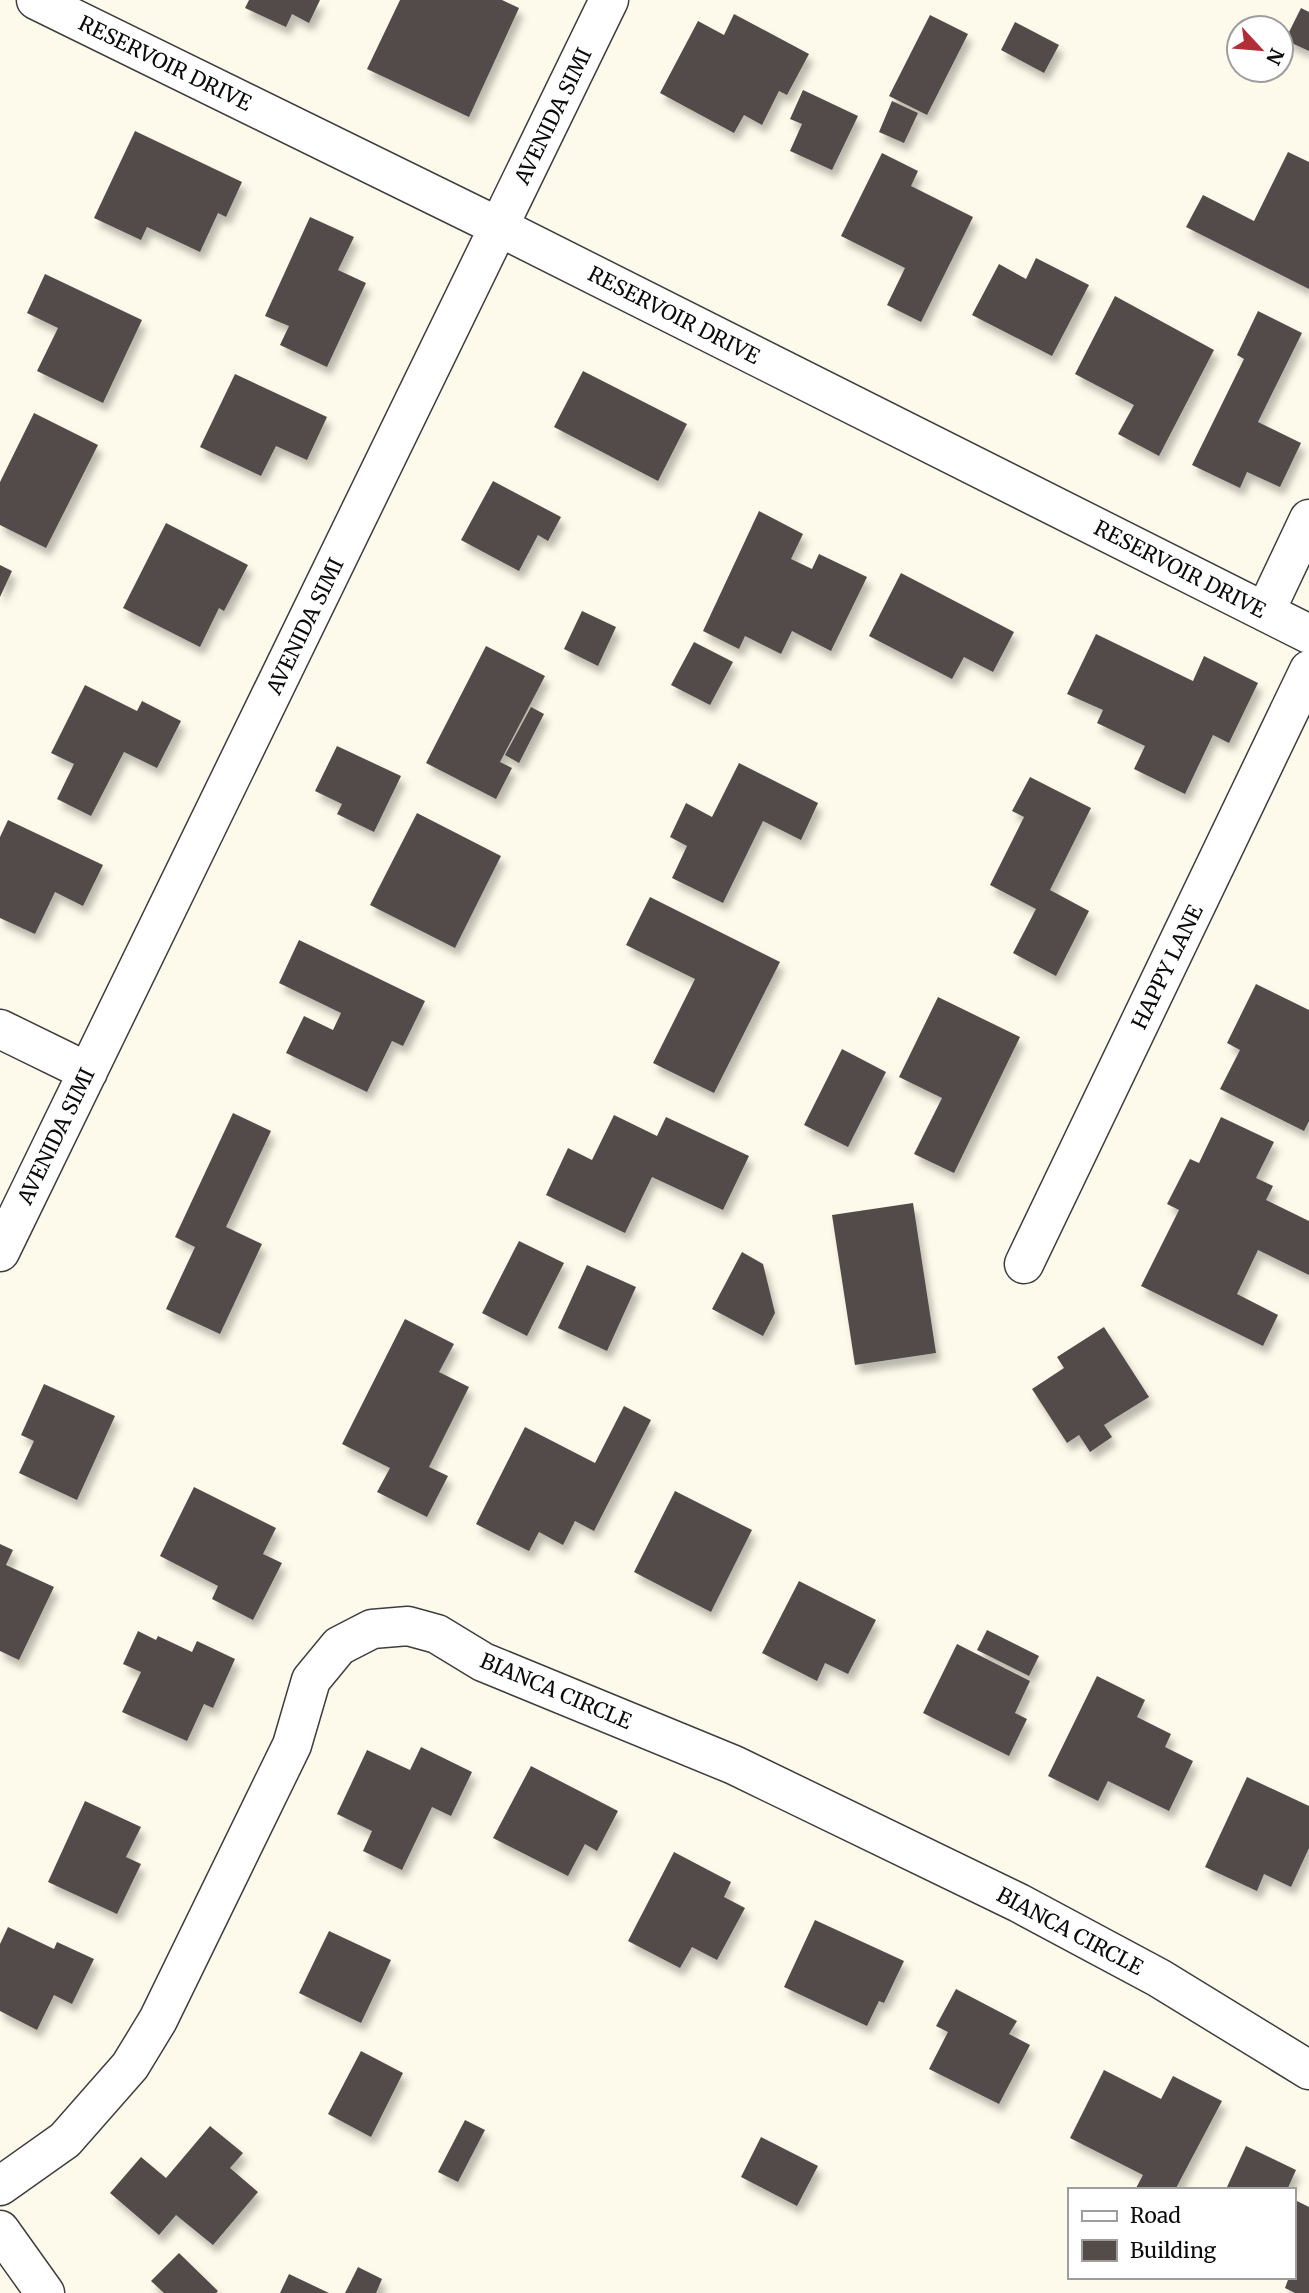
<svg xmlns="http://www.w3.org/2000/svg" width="1309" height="2293" font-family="Merriweather,serif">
<defs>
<filter id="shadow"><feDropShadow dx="4.5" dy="8" stdDeviation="3.5" flood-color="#0004"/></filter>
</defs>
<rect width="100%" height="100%" fill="#fefaeb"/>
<path fill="#534c49" filter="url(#shadow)" d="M249,0H320L309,23L292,14L286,27L245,8Z
M400,0H502L519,8L469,117L367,69Z
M1301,8L1309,12V51L1285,40Z
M734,14L809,54L787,95L779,91L762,125L744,115L734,133L660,93L698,21L724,35Z
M930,15L968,34L927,115L889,96Z
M1015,22L1059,45L1044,73L1001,50Z
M803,90L858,116L832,170L790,151L802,124L790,119Z
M892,101L918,113L904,143L879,132Z
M135,131L242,182L226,217L218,213L200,252L147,227L141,240L94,218Z
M1288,152L1309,162V289L1186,227L1203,195L1254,221Z
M882,153L918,171L911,186L973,217L921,322L887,305L905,268L841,236Z
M310,217L354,237L338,270L366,283L327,367L280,345L289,326L265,316Z
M1036,258L1089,285L1052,356L972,315L999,264L1026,279Z
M45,274L142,320L103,403L37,371L58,328L27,313Z
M1115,296L1214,350L1159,456L1118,434L1134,405L1075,374Z
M1258,311L1302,333L1258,422L1301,443L1280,487L1247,472L1240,488L1192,465L1244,359L1237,355Z
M583,371L687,424L658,481L554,427Z
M235,374L327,417L307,460L276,446L261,476L200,447Z
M34,413L98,445L46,548L0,525V482Z
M493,481L561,517L548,541L538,535L519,571L461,540Z
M759,511L803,534L791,559L812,569L819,554L867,577L831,651L792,631L781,654L745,636L739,649L703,631Z
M166,523L248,565L224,611L219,608L200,647L123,608Z
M0,565L12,571L0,597Z
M901,573L1014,632L993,672L964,657L952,679L869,636Z
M582,611L616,627L598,666L564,649Z
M1096,634L1193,681L1204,656L1258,683L1229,743L1213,735L1185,794L1134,769L1145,746L1097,723L1103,710L1067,694Z
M694,642L733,662L710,705L671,685Z
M486,646L545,676L500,762L512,768L496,799L426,763Z
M85,685L137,711L142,701L181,721L157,768L124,752L91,816L57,799L74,764L51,753Z
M531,707L544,714L519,763L505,755Z
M337,746L401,776L374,832L337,814L342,804L315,791Z
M739,763L818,803L801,840L763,821L723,903L672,878L687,846L670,837L686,803L712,817Z
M1030,777L1091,808L1050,890L1089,911L1056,976L1013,953L1036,909L990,885L1024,817L1012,811Z
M417,813L501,856L455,948L370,905Z
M8,820L103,865L83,906L55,892L35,934L0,918V837Z
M650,897L780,962L714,1093L653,1063L695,979L626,945Z
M299,940L425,1001L403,1046L392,1041L367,1092L286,1053L304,1016L333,1030L341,1013L279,983Z
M1256,984L1309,1010V1121L1304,1131L1220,1089L1240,1050L1227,1043Z
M938,997L1020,1037L954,1173L914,1154L942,1098L899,1077Z
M842,1049L886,1072L848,1147L804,1125Z
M233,1113L271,1131L226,1227L262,1244L220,1334L166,1309L195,1247L175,1237Z
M614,1115L657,1136L666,1117L749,1156L723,1210L652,1177L625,1233L546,1195L568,1148L592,1160Z
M1221,1117L1274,1142L1256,1178L1273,1186L1266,1200L1309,1221V1275L1258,1250L1237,1294L1278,1315L1263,1346L1141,1286L1179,1210L1167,1204L1190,1159L1199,1163Z
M913,1203L936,1353L855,1365L832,1215Z
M519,1241L564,1263L527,1336L482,1313Z
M742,1252L763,1264L775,1313L763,1336L712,1309Z
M587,1265L636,1287L607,1351L558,1328Z
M405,1319L454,1344L439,1372L469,1387L429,1467L448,1476L427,1517L377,1492L390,1468L342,1444Z
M1104,1327L1149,1397L1104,1425L1112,1437L1090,1452L1079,1435L1067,1443L1032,1389L1064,1368L1057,1357Z
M44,1384L115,1416L77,1500L19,1473L34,1441L21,1435Z
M624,1406L651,1420L594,1531L575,1521L563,1545L539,1532L529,1551L476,1524L525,1427L595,1463Z
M194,1487L276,1528L263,1554L282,1563L253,1620L212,1599L218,1586L160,1556Z
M675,1491L752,1530L711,1612L634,1572Z
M0,1544L13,1550L6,1565L54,1587L19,1660L0,1651Z
M799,1581L876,1620L848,1674L825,1663L817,1681L762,1653Z
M987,1630L1039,1656L1029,1676L977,1650Z
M138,1631L156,1640L158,1636L192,1652L197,1641L235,1659L213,1708L204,1704L187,1741L122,1712L141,1672L123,1664Z
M957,1644L1030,1681L1015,1713L1027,1719L1009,1756L923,1713Z
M1097,1676L1145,1700L1137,1717L1171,1734L1165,1747L1193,1761L1169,1811L1108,1781L1098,1801L1048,1776Z
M421,1747L472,1772L451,1816L432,1807L402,1870L363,1851L372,1831L337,1814L367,1750L410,1770Z
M531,1766L618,1811L597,1851L585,1844L568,1876L493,1838Z
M1247,1777L1309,1806V1848L1291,1887L1264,1874L1257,1891L1205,1867Z
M85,1801L141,1827L126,1857L141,1864L117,1914L48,1882Z
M674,1852L731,1882L724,1897L745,1908L717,1960L692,1947L680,1968L628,1941Z
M815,1920L904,1961L884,2003L879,2001L867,2026L784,1987Z
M8,1927L54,1949L57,1942L94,1959L72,2004L54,1995L37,2030L0,2011V1944Z
M329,1931L391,1960L361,2023L299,1993Z
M956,1989L1017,2021L1009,2034L1030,2045L999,2104L929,2069L948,2032L936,2026Z
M361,2051L403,2073L371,2137L328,2114Z
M1104,2070L1161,2099L1173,2076L1222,2101L1175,2190H1135L1143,2175L1070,2138Z
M465,2120L485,2130L458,2182L438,2172Z
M210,2126L243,2153L230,2168L258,2192L213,2245L176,2215L159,2235L110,2193L141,2157L166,2178Z
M761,2137L818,2166L797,2206L741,2177Z
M1246,2146L1296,2170L1287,2190H1233L1227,2187Z
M1293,2199L1309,2207V2293H1295L1285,2288L1289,2277H1293Z
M179,2253L218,2291L216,2293H164L151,2281Z
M358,2267L382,2279L376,2293H345Z
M289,2274L329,2293H280Z"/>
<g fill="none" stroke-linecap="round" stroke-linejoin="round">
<g stroke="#3e3e3e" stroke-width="41">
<path id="minor" d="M36,0L499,227L1309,634
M1265,612L1309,519
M0,1029L88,1072
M0,1252L609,0
M1024,1264L1309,670
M0,2186L65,2140L130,2066L158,2020L292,1745L311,1680L339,1646L372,1629L408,1626L437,1634L483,1662L734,1765L1019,1903L1159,1978L1309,2070
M0,2230L45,2293"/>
</g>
<use href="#minor" stroke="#fff" stroke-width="38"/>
</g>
<g text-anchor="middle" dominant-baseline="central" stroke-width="7" stroke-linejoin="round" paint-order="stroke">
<g font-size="21" fill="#0b0b0b" stroke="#fff">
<text transform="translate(165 63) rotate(26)">RESERVOIR DRIVE</text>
<text transform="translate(553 116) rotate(-64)">AVENIDA SIMI</text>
<text transform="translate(674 315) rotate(27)">RESERVOIR DRIVE</text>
<text transform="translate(1180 569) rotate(27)">RESERVOIR DRIVE</text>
<text transform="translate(305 626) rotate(-64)">AVENIDA SIMI</text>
<text transform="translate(1167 967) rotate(-64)">HAPPY LANE</text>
<text transform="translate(56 1136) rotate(-64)">AVENIDA SIMI</text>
<text transform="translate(556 1691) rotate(23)">BIANCA CIRCLE</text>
<text transform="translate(1070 1931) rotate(28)">BIANCA CIRCLE</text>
</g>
</g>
<rect x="1068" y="2188" width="228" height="91" fill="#ffffff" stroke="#9d9d9d" stroke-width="2"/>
<rect x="1082" y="2211" width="35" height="10" fill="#ffffff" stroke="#9d9d9d" stroke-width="2"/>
<text x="1130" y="2223" font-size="21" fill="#0b0b0b">Road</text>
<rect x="1082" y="2240" width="35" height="21" fill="#534c49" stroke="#9d9d9d" stroke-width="2"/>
<text x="1130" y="2258" font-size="21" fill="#0b0b0b">Building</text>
<g transform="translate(1260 49) rotate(116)"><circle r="33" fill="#ffffff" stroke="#9d9d9d" stroke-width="2"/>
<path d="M0-5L12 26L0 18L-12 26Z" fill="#b22d37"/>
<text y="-10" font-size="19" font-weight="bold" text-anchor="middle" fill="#0b0b0b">N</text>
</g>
</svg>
